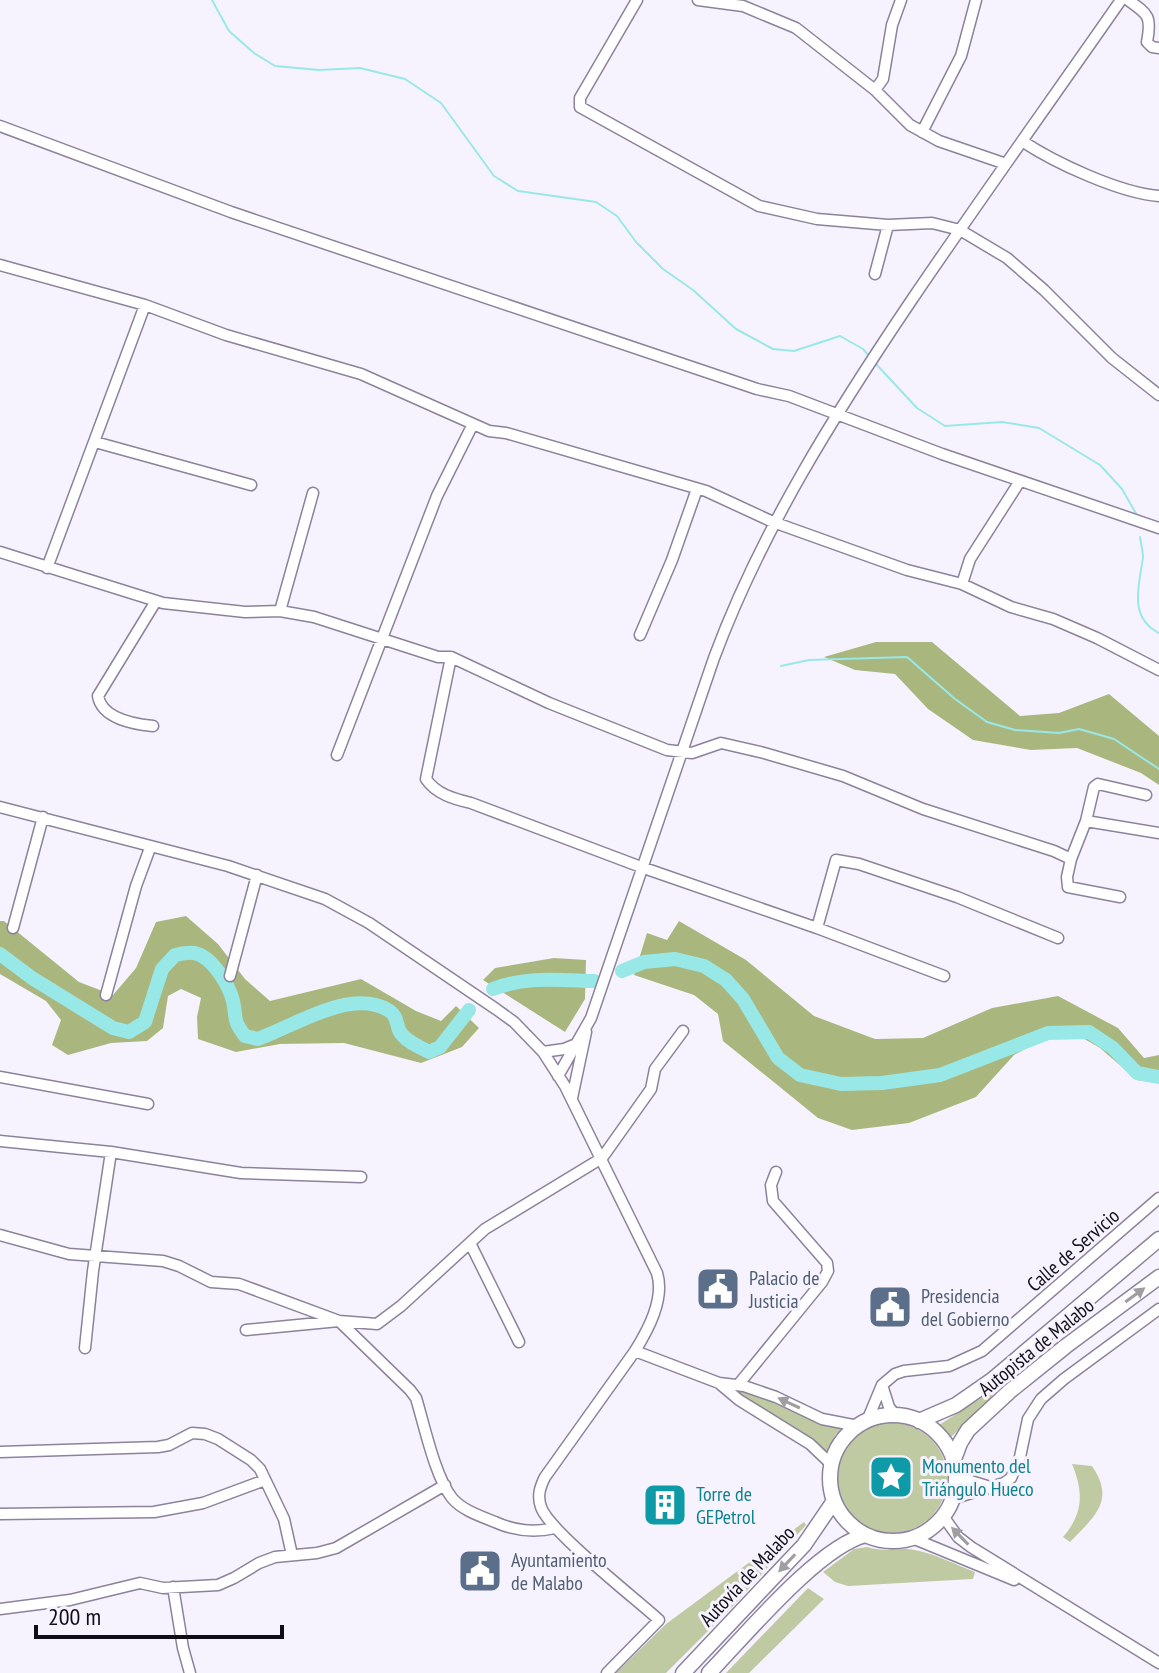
<svg xmlns="http://www.w3.org/2000/svg" width="1159" height="1673" font-family="'PT Sans Narrow',sans-serif">
<rect width="100%" height="100%" fill="#f7f3fe"/>
<path fill="#bfcaa2" d="M732,1390C772,1396 805,1423 845,1428L836,1434L825,1456L819,1444L742,1399Z
M989,1393L993,1396L950,1438L939,1425Z
M837 1478a55 55 0 1 1 110 0a55 55 0 1 1-110 0Z
M1072,1464L1092,1466C1116,1501 1094,1517 1070,1542L1063,1537C1083,1514 1084,1493 1072,1464Z
M804,1522L806,1525L733,1606L666,1673H616L666,1624Z
M867,1547C884,1552 890,1548 906,1549C928,1550 954,1564 975,1572L973,1579L848,1586L835,1582L823,1572L854,1549Z
M808,1588L824,1599L749,1673H726Z"/>
<path fill="#a9b77f" d="M876,642H932L1020,716L1059,713L1109,694L1159,736V785L1141,773L1077,748L1031,750L973,740L928,709L895,674L855,670L824,657Z
M186,916L218,944L245,979L270,1001L361,979L416,1011L441,1021L456,1006L479,1028L462,1047L421,1063L344,1043L280,1044L236,1052L198,1039L197,1017L201,998L181,989L168,996L163,1028L147,1041L111,1043L68,1055L52,1045L61,1020L46,1001L0,974V921H4L79,982L113,995L136,968L156,922Z
M679,921L746,960L814,1016L875,1039L923,1038L992,1008L1058,996L1118,1028L1144,1058L1159,1055V1083L1137,1080L1100,1048L1076,1034L1047,1037L1014,1055L976,1097L909,1123L852,1130L818,1118L723,1041L718,1014L694,995L634,975L647,933L667,940Z
M554,958L586,960L585,999L565,1032L483,980L495,968Z"/>
<g fill="none" stroke-linecap="round" stroke-linejoin="round">
<path stroke="#99e8e8" stroke-width="2" d="M212,0L229,31L254,53L275,66L319,70L360,68L405,79L441,103L494,176L518,191L596,202L617,216L636,242L663,269L693,290L736,329L773,349L794,351L840,336L863,349L869,356
M876,364L917,408L945,426L1002,422L1039,428L1100,465L1122,489L1138,517
M1140,537C1141,544 1143,551 1143,557C1140,583 1127,617 1159,633
M781,666L809,660L907,657L955,699L987,722L1015,730L1059,733L1079,729L1114,739L1159,769"/>
<path stroke="#99e8e8" stroke-width="14" d="M0,954L32,978L113,1028L129,1032L145,1022L162,969L175,955C180,954 188,952 194,953C212,956 229,985 233,1001C237,1019 232,1019 245,1036L258,1039C294,1026 351,988 388,1010C397,1015 396,1022 399,1030C404,1041 420,1047 429,1052L440,1047L469,1010
M622,971L644,962L675,959L704,966L726,980L743,999L778,1058L800,1075L841,1084L882,1083L940,1075L1048,1033L1089,1032L1113,1048L1137,1073L1159,1077
M493,989C526,976 559,980 594,981"/>
<g stroke="#8c829b" stroke-width="13">
<path id="minor" d="M637,0L580,98V107L759,206L817,219L888,225L932,223L960,230L1007,258L1044,290L1112,358L1159,395
M698,0L743,6L796,28L875,90L910,125L939,141L1006,164
M1128,0C1148,14 1152,16 1147,42L1152,47L1159,48
M875,90L883,79L892,25L901,0
M0,126L231,212L757,389L789,396L942,454L1159,528
M922,132L961,56L976,0
M1022,141C1055,163 1120,193 1159,196
M0,265L145,305L226,335L361,374L489,431L506,433L706,491L773,522L907,570L962,584L1011,607L1053,619L1097,638L1159,670
M875,274L888,225
M95,442L251,485
M0,552L163,603L245,612L280,611L314,617L438,657H451L549,703L667,750L692,753L721,743L764,753L843,776L923,809L1054,851L1071,859L1086,821L1094,787L1098,784L1146,795
M47,568L145,305
M962,584L970,559L1020,481
M280,611L313,493
M640,635L672,560L697,489
M451,657L426,779C436,794 454,799 471,803L641,867L817,928L836,860L859,864L957,897L1058,938
M153,726C134,724 102,719 98,696L156,601
M337,755L437,496L472,426
M0,807L228,866L325,899L369,923L496,1009L514,1022L543,1052L565,1086L657,1273C665,1299 648,1330 635,1351
M1086,821L1159,833
M1071,859L1067,877L1068,887L1120,897
M13,928L43,817
M817,928L944,976
M230,976L257,875
M106,995L136,886L150,848
M543,1052L564,1049L576,1044
M558,1076L591,1018L714,658C762,529 836,412 913,298C981,198 1052,99 1121,0
M0,1077L148,1104
M572,1098L586,1032
M0,1141L111,1152L241,1173L361,1177
M0,1235L69,1254L163,1261L179,1266L211,1282L239,1284L339,1321L377,1324L401,1306L485,1229L602,1158L651,1089L655,1069L683,1031
M470,1243L519,1342
M246,1330L339,1321L410,1390L416,1398C424,1424 435,1477 452,1498C462,1510 480,1516 495,1522C515,1531 533,1533 555,1528
M85,1348L93,1271L111,1152
M720,1384L739,1400L810,1444L831,1464
M738,1385L822,1282L828,1271L827,1263L773,1201L771,1185L776,1172
M882,1385L889,1407L895,1415
M867,1421L882,1385L895,1374L904,1371L949,1366L982,1351L1159,1198
M0,1452L158,1447L169,1445L192,1433L205,1434L218,1439L251,1460L260,1469L284,1519L292,1555
M955,1481L964,1479L987,1486
M952,1499L1004,1483L1011,1478L1020,1457L1028,1419L1041,1399L1064,1379L1159,1309
M0,1514L154,1512L203,1503L265,1480
M943,1516L958,1537L971,1547L1159,1663
M912,1538L1014,1580
M173,1587L183,1648L190,1673
M0,1609L70,1600L140,1583L163,1588L218,1585L234,1578L259,1563L275,1557L317,1553L336,1548L445,1485
M607,1673L659,1620C636,1599 548,1530 541,1507C537,1496 540,1487 545,1477L635,1351L719,1383L744,1386L776,1397L822,1419L858,1426"/>
</g>
<g stroke="#8c829b" stroke-width="17">
<path id="highway" d="M830 1478a63 63 0 1 1 126 0a63 63 0 1 1-126 0Z
M919,1421L956,1405L992,1380L1159,1239
M953,1462L960,1443L968,1430L1010,1391L1066,1346L1159,1277
M683,1673L804,1545L834,1501
M709,1673C744,1637 819,1546 866,1535"/>
</g>
<use href="#minor" stroke="#fff" stroke-width="10"/>
<use href="#highway" stroke="#fff" stroke-width="14"/>
</g>
<defs><path id="oneway-solid" d="M-6-.8H1V-3.2L6.5 0L1 3.2V.8H-6Z" transform="scale(2)"/></defs>
<g fill="#a09ea2">
<use href="#oneway-solid" transform="translate(1135 1295) rotate(-36)"/>
<use href="#oneway-solid" transform="translate(789 1403) rotate(-155)"/>
<use href="#oneway-solid" transform="translate(960 1536) rotate(-134)"/>
<use href="#oneway-solid" transform="translate(787 1563) rotate(133)"/>
</g>
<defs>
<g id="civic-square" transform="scale(2.3)"><rect x="-9" y="-9" width="18" height="18" rx="4" fill="#5c6f8a" stroke="#f7f3fe"/><path d="M-.6-6.5H3V-4.5H.6V-3L4-1V1h2V6H-6V1h2V-1L-.6-3ZM-1.2 2.5V6h2.4V2.5Z" fill="#fff"/></g>
<g id="sight-square" transform="scale(2.3)"><rect x="-9" y="-9" width="18" height="18" rx="4" fill="#0f9aa8" stroke="#f7f3fe"/><path d="M0-6L1.8-2.2L6-1.7L2.9 1.2L3.7 5.4L0 3.3L-3.7 5.4L-2.9 1.2L-6-1.7L-1.8-2.2Z" fill="#fff"/></g>
<g id="building-square" transform="scale(2.3)"><rect x="-9" y="-9" width="18" height="18" rx="4" fill="#0f9aa8" stroke="#f7f3fe"/><path d="M-4-6H4V6H1V3H-1V6H-4ZM-2.5-4.3h1.7v1.8h-1.7ZM.8-4.3h1.7v1.8H.8ZM-2.5-1h1.7V.8h-1.7ZM.8-1h1.7V.8H.8Z" fill="#fff"/></g>
</defs>
<g fill-rule="evenodd">
<use href="#civic-square" x="718" y="1289"/>
<use href="#civic-square" x="890" y="1307"/>
<use href="#sight-square" x="891" y="1477"/>
<use href="#building-square" x="665" y="1505"/>
<use href="#civic-square" x="480" y="1571"/>
</g>
<g text-anchor="middle" dominant-baseline="central" stroke-width="6" stroke-linejoin="round" paint-order="stroke">
<g font-size="20" fill="#110d16" stroke="#f7f3fe">
<text transform="translate(1073 1250) rotate(-41)">Calle de Servicio</text>
<text transform="translate(1036 1347) rotate(-39)">Autopista de Malabo</text>
<text transform="translate(747 1576) rotate(-47)">Autovía de Malabo</text>
</g>
<g font-size="20" fill="#4e5e75" stroke="#f7f3fe" text-anchor="start">
<text x="749" y="1278">Palacio de<tspan x="749" dy="23">Justicia</tspan></text>
<text x="921" y="1296">Presidencia<tspan x="921" dy="23">del Gobierno</tspan></text>
<text x="511" y="1560">Ayuntamiento<tspan x="511" dy="23">de Malabo</tspan></text>
</g>
<g font-size="20" fill="#0d838f" stroke="#f7f3fe" text-anchor="start">
<text x="922" y="1466">Monumento del<tspan x="922" dy="23">Triángulo Hueco</tspan></text>
<text x="696" y="1494">Torre de<tspan x="696" dy="23">GEPetrol</tspan></text>
</g>
</g>
<path d="M36 1625v12h246v-12" fill="none" stroke="#110d16" stroke-width="4"/>
<text x="48" y="1625" font-size="24" fill="#110d16" stroke="#f7f3fe" stroke-width="6" paint-order="stroke">200 m</text>
</svg>
